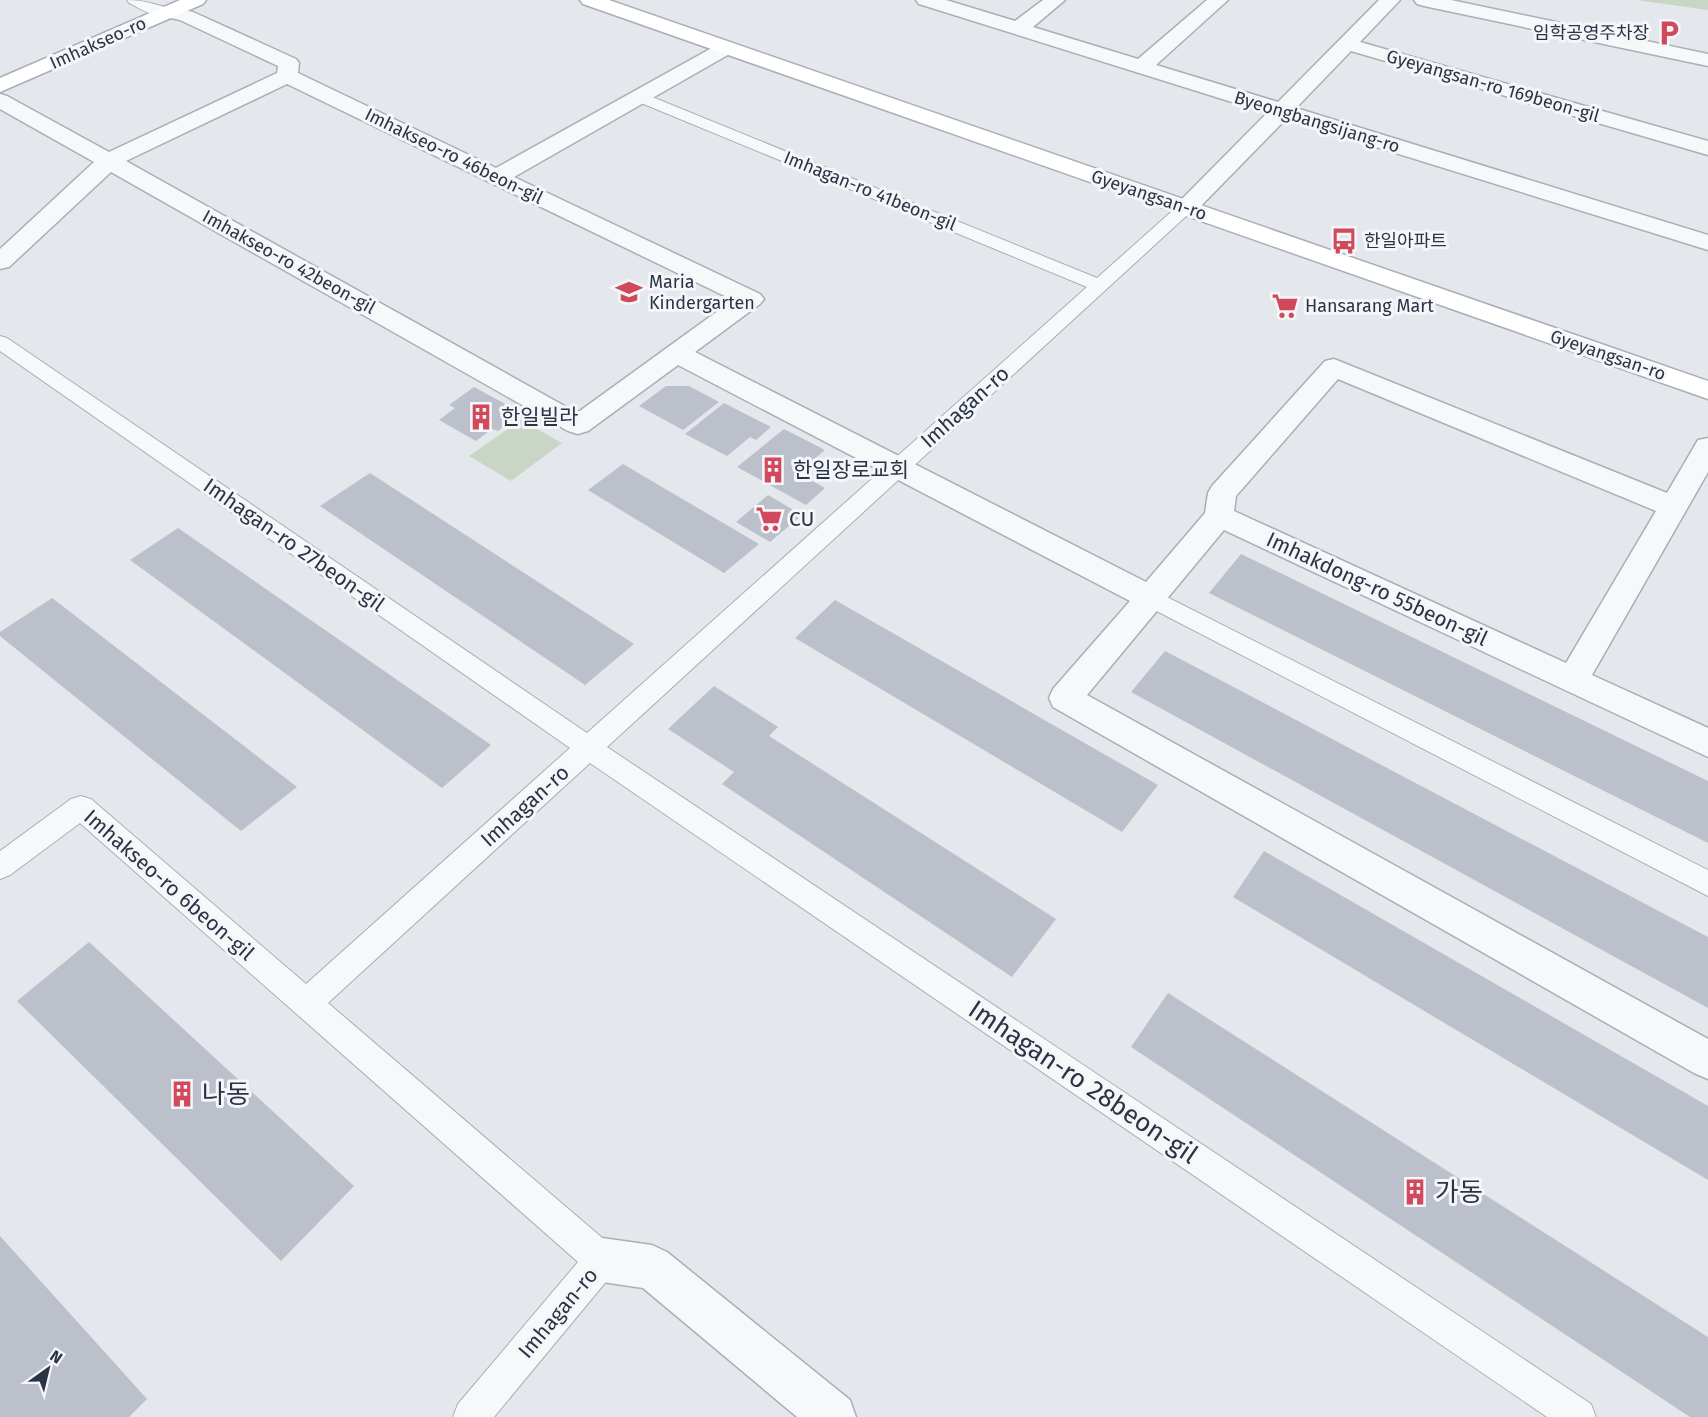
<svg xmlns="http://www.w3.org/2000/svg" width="1708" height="1417" font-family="'Fira Sans','Noto Sans KR',sans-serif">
<rect width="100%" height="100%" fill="#e4e7ec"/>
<path fill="#c9d6c5" d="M1636,0H1708V10Z
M521,420L562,443L511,481L469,456Z"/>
<path fill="#bbc0ca" d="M666,386H689L719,402L683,430L639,406Z
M474,387L522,413L498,431L492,429L476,441L439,420L455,408L449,405Z
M724,403L771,427L756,440L750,437L727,456L685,434Z
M784,429L825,450L798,473L825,488L806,505L737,467Z
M623,464L759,544L724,573L588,490Z
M370,473L634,644L585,685L320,506Z
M768,495L802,515L770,542L736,522Z
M178,528L491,745L442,788L130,560Z
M1241,554L1708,781V843L1209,593Z
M52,598L297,787L241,831L0,636V632Z
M835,600L1158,785L1122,832L795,638Z
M1165,651L1708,937V1008L1131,692Z
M714,686L778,727L769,736L1056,919L1012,977L722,784L734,772L668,729Z
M1264,851L1708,1106V1180L1233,897Z
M89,942L354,1186L281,1261L17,1001Z
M1168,993L1708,1337V1417H1690L1131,1047Z
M0,1236L147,1399L129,1417H0Z"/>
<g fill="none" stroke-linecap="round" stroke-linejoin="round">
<g stroke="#a9aeb7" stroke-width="2">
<path id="lane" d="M127,0C144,0 157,5 173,9L176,12C164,24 141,9 129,3Z
M640,92L1097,278L1180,204H1192L1195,208L607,747L1591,1404L1596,1417H1547L590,763L328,1003L614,1248L619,1260L614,1272L494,1417H453L458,1404L578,1262L80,823L10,875L0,879V851L71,799L81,796L91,799L306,984L570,748L0,351V336L7,338L587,733L1087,287L634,100L632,97L634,94Z
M1151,589L1708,870V896L1143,604L1139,598L1143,592Z"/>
</g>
<g stroke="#a9aeb7" stroke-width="3">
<path id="street" d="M916,0H946L1015,21L1043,0H1065L1033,27L1138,59L1207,0H1228L1156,65L1278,102L1379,0H1400L1360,42L1708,141V155L1351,51L1296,108L1708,235V250L1286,119L1194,213L1186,215L1178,213L1174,208L1178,203L1267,113L919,4Z
M1414,0H1451L1708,54V66L1424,6L1417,4Z
M168,6L193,12L296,59L299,63L298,73L496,168L719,44H733L736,48L733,52L514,177L760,294L764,299L760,304L695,352L1146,582L1205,513L1208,493L1212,486L1325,361L1334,359L1667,493L1698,440L1708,438V472L1592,675L1708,728V757L1224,530L1087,695L1708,1039V1079L1694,1073L1053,707L1049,698L1053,689L1130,601L678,365L588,431L578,434L568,431L111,172L9,267L0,269V249L94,162L0,109V94L7,96L109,152L277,73L278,66L180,20L161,16L158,12L161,8ZM287,84L733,300L577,413L126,161ZM1338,379L1656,511L1566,663L1234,511L1236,496Z
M602,1238L652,1245L667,1252L850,1400L856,1417H797L643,1288L602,1282L587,1275L580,1260L587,1245Z"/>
</g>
<g stroke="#a9aeb7" stroke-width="3">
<path id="secondary" d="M180,0H206L203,4L0,92V78Z
M580,0H609L1708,381V399L583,4Z"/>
</g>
<use href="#lane" fill="#f7f8fa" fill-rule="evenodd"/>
<use href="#street" fill="#f7f8fa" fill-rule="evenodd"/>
<use href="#secondary" fill="#fff" fill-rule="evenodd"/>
</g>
<defs>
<g id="parking-bare" transform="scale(2.07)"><path d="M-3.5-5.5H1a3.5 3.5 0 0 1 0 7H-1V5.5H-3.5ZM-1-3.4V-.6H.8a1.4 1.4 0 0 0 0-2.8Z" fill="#d1495b" stroke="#f4f6f9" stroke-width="2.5" paint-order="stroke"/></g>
<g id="bus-bare" transform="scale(2.07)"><path d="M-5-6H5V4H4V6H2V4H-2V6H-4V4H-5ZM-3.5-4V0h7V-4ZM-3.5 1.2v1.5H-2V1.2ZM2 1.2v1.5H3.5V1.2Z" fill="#d1495b" stroke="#f4f6f9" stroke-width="2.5" paint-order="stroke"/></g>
<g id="school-bare" transform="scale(2.07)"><path d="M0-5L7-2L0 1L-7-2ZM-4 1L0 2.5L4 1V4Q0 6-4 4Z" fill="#d1495b" stroke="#f4f6f9" stroke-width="2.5" paint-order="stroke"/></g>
<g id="supermarket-bare" transform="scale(2.07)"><path d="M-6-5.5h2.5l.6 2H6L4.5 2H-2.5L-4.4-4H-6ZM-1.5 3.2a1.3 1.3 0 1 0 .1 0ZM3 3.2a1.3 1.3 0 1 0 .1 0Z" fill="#d1495b" stroke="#f4f6f9" stroke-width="2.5" paint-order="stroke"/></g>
<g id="building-bare" transform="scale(2.07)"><path d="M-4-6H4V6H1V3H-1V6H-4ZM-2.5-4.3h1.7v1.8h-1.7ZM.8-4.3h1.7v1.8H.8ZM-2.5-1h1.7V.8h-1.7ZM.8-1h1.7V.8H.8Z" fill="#d1495b" stroke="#f4f6f9" stroke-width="2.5" paint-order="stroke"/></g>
</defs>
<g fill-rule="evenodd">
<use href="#parking-bare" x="1669" y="33"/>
<use href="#bus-bare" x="1344" y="241"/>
<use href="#school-bare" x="629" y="292"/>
<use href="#supermarket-bare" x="1285" y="306"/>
<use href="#building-bare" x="481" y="417"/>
<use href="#building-bare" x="773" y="470"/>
<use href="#supermarket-bare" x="769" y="519"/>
<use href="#building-bare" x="182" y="1094"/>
<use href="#building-bare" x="1415" y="1192"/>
</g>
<g text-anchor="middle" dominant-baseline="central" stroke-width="6" stroke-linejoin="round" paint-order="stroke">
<g font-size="18" fill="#2b3445" stroke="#f4f6f9" text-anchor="start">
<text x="1649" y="33" text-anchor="end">임학공영주차장</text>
<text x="1364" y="241">한일아파트</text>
<text x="649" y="282">Maria<tspan x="649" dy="21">Kindergarten</tspan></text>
<text x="1305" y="306">Hansarang Mart</text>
</g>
<g font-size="18" fill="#2b3445" stroke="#f4f6f9">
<text transform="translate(98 43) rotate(-24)">Imhakseo-ro</text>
<text transform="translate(1493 86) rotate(16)">Gyeyangsan-ro 169beon-gil</text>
<text transform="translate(1317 122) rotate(17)">Byeongbangsijang-ro</text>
<text transform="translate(454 156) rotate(26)">Imhakseo-ro 46beon-gil</text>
<text transform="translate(870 191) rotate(22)">Imhagan-ro 41beon-gil</text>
<text transform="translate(1149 195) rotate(19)">Gyeyangsan-ro</text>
<text transform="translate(289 262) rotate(29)">Imhakseo-ro 42beon-gil</text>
<text transform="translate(1608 355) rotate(19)">Gyeyangsan-ro</text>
</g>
<g font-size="21" fill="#2b3445" stroke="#f4f6f9">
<text transform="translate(965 407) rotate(-42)">Imhagan-ro</text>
<text transform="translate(294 545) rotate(35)">Imhagan-ro 27beon-gil</text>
<text transform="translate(1377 589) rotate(25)">Imhakdong-ro 55beon-gil</text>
<text transform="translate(525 806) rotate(-42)">Imhagan-ro</text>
<text transform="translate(169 885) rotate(41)">Imhakseo-ro 6beon-gil</text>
<text transform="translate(558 1313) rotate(-50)">Imhagan-ro</text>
</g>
<g font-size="21" fill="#2b3445" stroke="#f4f6f9" text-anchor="start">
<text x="501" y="417">한일빌라</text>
<text x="793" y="470">한일장로교회</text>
<text x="789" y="519">CU</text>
</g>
<g font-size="26" fill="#2b3445" stroke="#f4f6f9">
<text transform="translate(1083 1082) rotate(34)">Imhagan-ro 28beon-gil</text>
</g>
<g font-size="26" fill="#2b3445" stroke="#f4f6f9" text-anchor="start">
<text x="202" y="1094">나동</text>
<text x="1435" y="1192">가동</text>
</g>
</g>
<g transform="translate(48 1369) rotate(34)" stroke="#f4f6f9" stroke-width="4.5" paint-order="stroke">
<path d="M0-4.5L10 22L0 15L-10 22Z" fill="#2b3445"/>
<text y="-9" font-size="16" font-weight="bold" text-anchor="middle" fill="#2b3445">N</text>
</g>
</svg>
